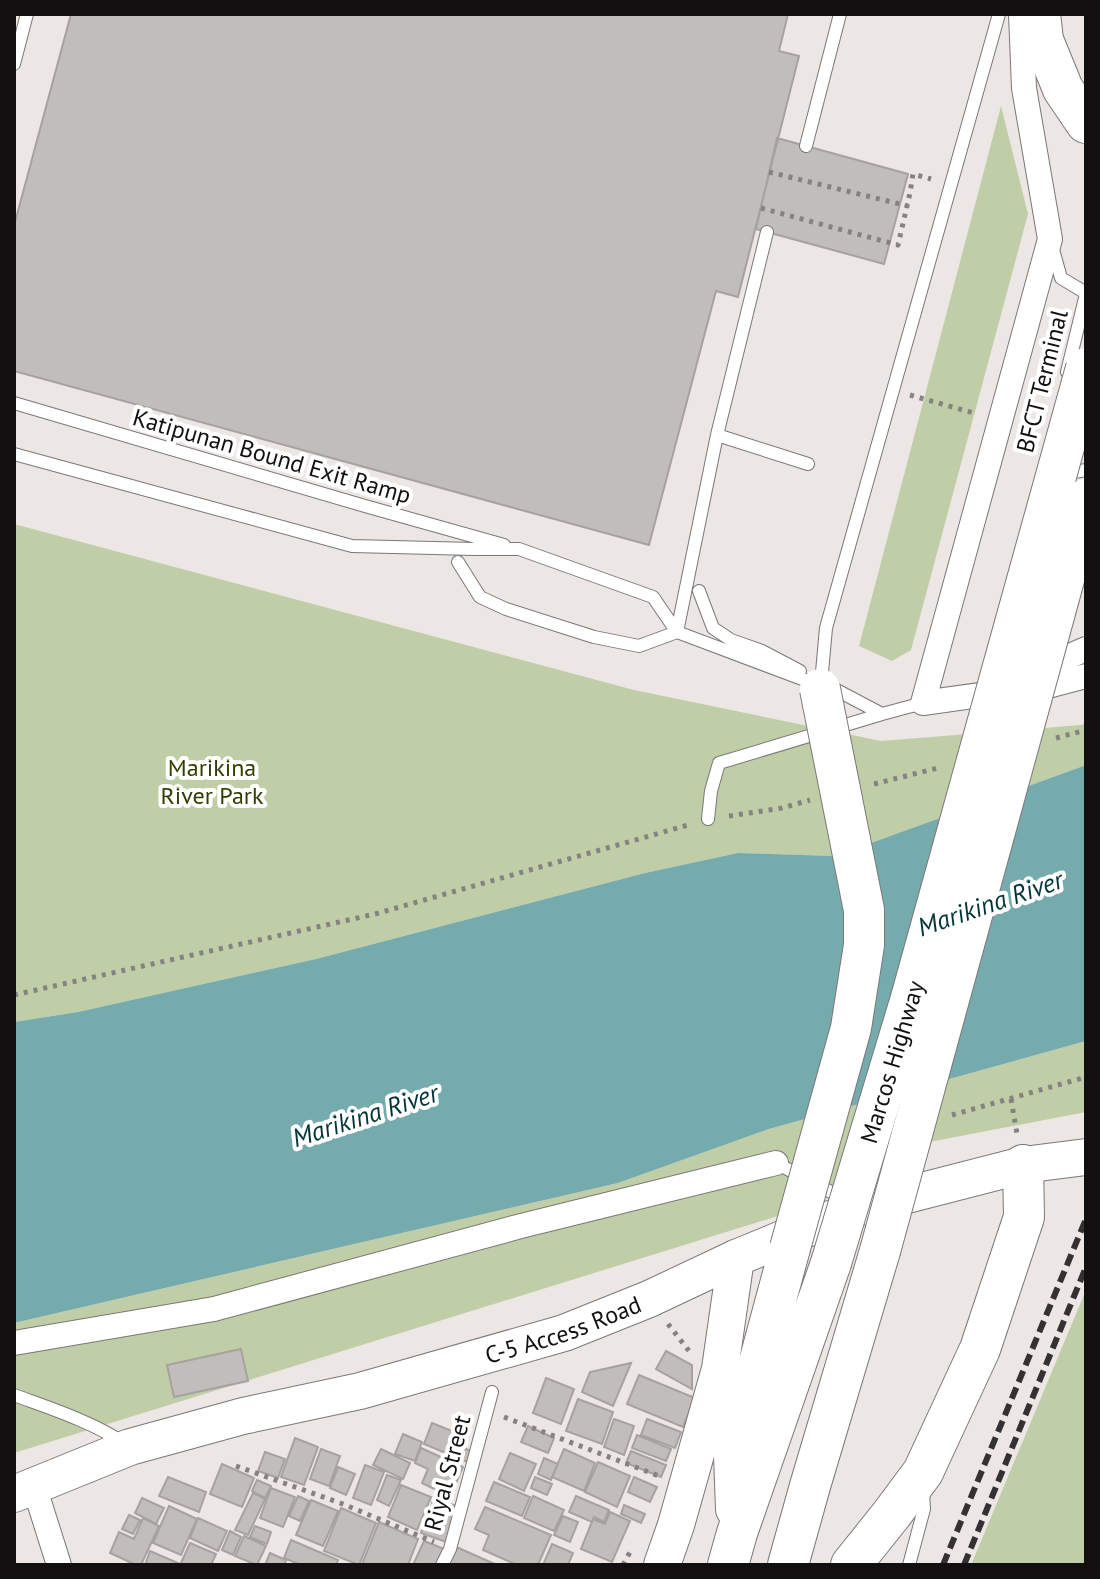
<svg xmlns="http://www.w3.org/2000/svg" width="1100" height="1579" font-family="'PT Sans',sans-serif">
<rect width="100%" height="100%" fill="#ece7e5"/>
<path fill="#c0cea8" d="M1001,106L1028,214L911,650L892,661L859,646Z
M14,524L634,690L881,741L1081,725L1086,723V765L835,856L738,853L645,873L316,959L78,1012L14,1022Z
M1086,1041V1112L919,1144L781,1215L14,1453V1323L618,1183L769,1129Z
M1086,1290V1565H971Z"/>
<path fill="#76abae" d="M1086,765V1041L769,1129L618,1183L14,1323V1022L78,1012L316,959L645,873L738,853L835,856Z"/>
<path fill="#c1bdba" stroke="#a6a2a0" stroke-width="2" d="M71,14H788L779,51L799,56L738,297L716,291L649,545L14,371V226Z
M777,138L908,174L884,264L756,229Z
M241,1349L248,1381L174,1397L167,1365Z
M666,1351L692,1365V1389L656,1369Z
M631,1363L613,1406L582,1392L590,1372Z
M639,1375L695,1398L683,1427L627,1404Z
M546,1378L574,1389L561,1424L533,1413Z
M578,1399L613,1412L602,1444L566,1431Z
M614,1419L634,1426L624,1455L604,1447Z
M647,1419L681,1432L675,1448L641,1435Z
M432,1423L462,1435L457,1445L471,1451L467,1462L424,1444Z
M528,1426L554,1438L548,1453L521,1442Z
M403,1434L422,1442L415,1461L395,1454Z
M637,1435L671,1449L666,1461L632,1448Z
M295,1438L318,1447L304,1485L281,1477Z
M421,1448L463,1467L450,1497L422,1483L428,1469L415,1463Z
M321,1449L340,1456L329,1486L310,1479Z
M381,1449L410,1463L403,1479L373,1465Z
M564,1449L595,1463L584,1491L552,1477Z
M631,1451L666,1465L661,1477L626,1463Z
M265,1452L285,1459L278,1478L258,1471Z
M510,1453L536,1464L524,1491L499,1479Z
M544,1458L558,1464L551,1480L538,1474Z
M598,1462L630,1476L617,1507L585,1492Z
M222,1464L254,1478L242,1507L210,1494Z
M365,1465L384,1472L371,1505L353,1498Z
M338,1467L355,1474L346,1495L330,1488Z
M387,1475L401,1480L389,1506L377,1500Z
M168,1477L206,1492L199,1512L159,1496Z
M535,1477L552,1484L547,1495L531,1488Z
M634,1477L657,1487L650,1502L628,1492Z
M257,1480L271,1486L265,1498L252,1491Z
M494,1482L530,1497L522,1516L486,1501Z
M401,1485L431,1497L417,1530L388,1517Z
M271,1488L295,1497L283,1527L260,1518Z
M253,1493L265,1499L248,1535L235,1530Z
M298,1496L309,1501L300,1521L289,1516Z
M533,1496L564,1510L554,1531L524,1518Z
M576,1496L609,1510L604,1522L594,1517L592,1522L569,1512Z
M142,1498L164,1508L156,1524L135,1513Z
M434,1498L459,1507L446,1542L421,1533Z
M311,1500L338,1511L323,1546L296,1535Z
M624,1505L645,1514L641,1523L621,1514Z
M169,1506L197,1519L181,1555L153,1543Z
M485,1507L551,1535L538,1565H517L483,1550L489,1535L475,1529Z
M341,1508L376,1523L359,1565L324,1551Z
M610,1512L630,1521L612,1562L581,1549L593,1519L605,1524Z
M129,1515L140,1520L133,1534L122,1529Z
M563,1516L578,1522L570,1542L554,1535Z
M143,1518L159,1526L141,1565H136L110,1553L119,1532L134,1539Z
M198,1518L227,1531L218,1551L190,1538Z
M379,1522L418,1539L408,1565L362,1564Z
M255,1526L271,1532L267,1544L250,1537Z
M230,1531L241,1537L233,1555L222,1550Z
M244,1536L266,1546L257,1565L235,1556Z
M291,1540L338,1560L336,1565H301L284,1558Z
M424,1541L447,1550L440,1565H413Z
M190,1543L216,1554L211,1565H180Z
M552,1544L573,1553L568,1565H543Z
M454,1546L497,1565H446Z
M150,1551L178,1563L177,1565H145Z
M270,1553L286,1560L284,1565H265Z"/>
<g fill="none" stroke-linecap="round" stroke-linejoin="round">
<g stroke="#7b7775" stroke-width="14">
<path id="lane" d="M14,64L27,14
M806,146L840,14
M1052,246L1061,278L1086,293
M1067,372L1086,294
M14,403L365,506L504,545
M717,435L808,464
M14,454L352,546L474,549H519L653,597L677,632L818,685
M1062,474L1086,470
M458,562L480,597L506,609L594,637L639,646L677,632
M699,591L713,628L731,640L762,651L800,671
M677,632L717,435L767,232
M827,685L882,714L923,703
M708,819L711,791L719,763L882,714
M776,1163L846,1200
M14,1395C52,1409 90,1421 124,1443
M442,1565L450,1549L492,1392
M909,1565L924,1509L923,1490"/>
</g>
<g stroke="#7b7775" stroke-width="26">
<path id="street" d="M1021,14L1024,88L1050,239L923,703L1052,685L1086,676
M1033,672L1086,649
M14,1343L214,1309L521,1226L776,1163
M34,1486L59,1565"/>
</g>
<g stroke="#7b7775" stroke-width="38">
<g id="secondary">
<path id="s1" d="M14,1494L130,1447L243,1416L360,1391L564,1333L649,1299L736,1258L860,1207L1023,1165L1086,1157"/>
<path d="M662,1565L676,1525L720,1369L736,1258"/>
</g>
</g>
<g stroke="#7b7775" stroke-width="42">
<path id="primary" d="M1040,14L1043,40L1063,89L1086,123
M736,1509L734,1455L790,1248
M728,1565L737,1533L831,1263
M788,1565L810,1486L880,1251
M851,1565L891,1515L923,1472L980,1349L1024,1217L1023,1165"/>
</g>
<path stroke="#868281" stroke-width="5" stroke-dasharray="4 6" stroke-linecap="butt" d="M769,172L908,206
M761,208L898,245L910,193L913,174L931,179
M910,395L977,414
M1056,738L1086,730
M874,784L942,767
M729,816L782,808L810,800
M14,995L375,914L688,825
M1011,1099L1017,1134
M952,1115L1086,1077
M668,1324L689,1351
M504,1417L659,1476
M236,1466L343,1504L434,1542
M623,1565L630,1552"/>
<use href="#lane" stroke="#fff" stroke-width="12"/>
<use href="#street" stroke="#fff" stroke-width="24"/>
<use href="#secondary" stroke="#fff" stroke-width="36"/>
<use href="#primary" stroke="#fff" stroke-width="40"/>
<path stroke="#333131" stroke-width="6" stroke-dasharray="12 6" stroke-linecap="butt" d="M943,1565L1086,1219
M964,1565L1086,1267"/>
<g stroke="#7b7775" stroke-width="14" stroke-linecap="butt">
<path id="lane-bridge" d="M821,683L826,628L999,14"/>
</g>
<g stroke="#7b7775" stroke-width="42" stroke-linecap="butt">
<g id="primary-bridge">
<path d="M790,1248L851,1028L864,945V910L820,689"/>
<path d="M880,1251L1086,499"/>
<path id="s2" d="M831,1263L911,998L1086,368"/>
</g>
</g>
<use href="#lane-bridge" stroke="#fff" stroke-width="12"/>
<use href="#primary-bridge" stroke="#fff" stroke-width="40"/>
</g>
<g text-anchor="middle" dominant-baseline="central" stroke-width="8" stroke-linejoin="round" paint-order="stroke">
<g font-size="24" fill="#110f0f" stroke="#fff">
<text transform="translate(1042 381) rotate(-76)">BFCT Terminal</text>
<text transform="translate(272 456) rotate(16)">Katipunan Bound Exit Ramp</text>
<text stroke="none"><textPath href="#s2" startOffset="210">Marcos Highway</textPath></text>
<text stroke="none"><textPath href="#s1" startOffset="574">C-5 Access Road</textPath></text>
<text transform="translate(447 1473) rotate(-75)">Riyal Street</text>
</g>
<g font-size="24" fill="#2f3f00" stroke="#fff">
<text x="212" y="767">Marikina<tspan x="212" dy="28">River Park</tspan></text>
</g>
<g font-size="26" font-style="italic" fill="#003437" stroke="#fff">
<text transform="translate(990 903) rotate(-19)">Marikina River</text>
<text transform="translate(365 1115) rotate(-18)">Marikina River</text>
</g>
</g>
<rect width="1100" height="1579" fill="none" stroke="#110f0f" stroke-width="32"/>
</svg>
